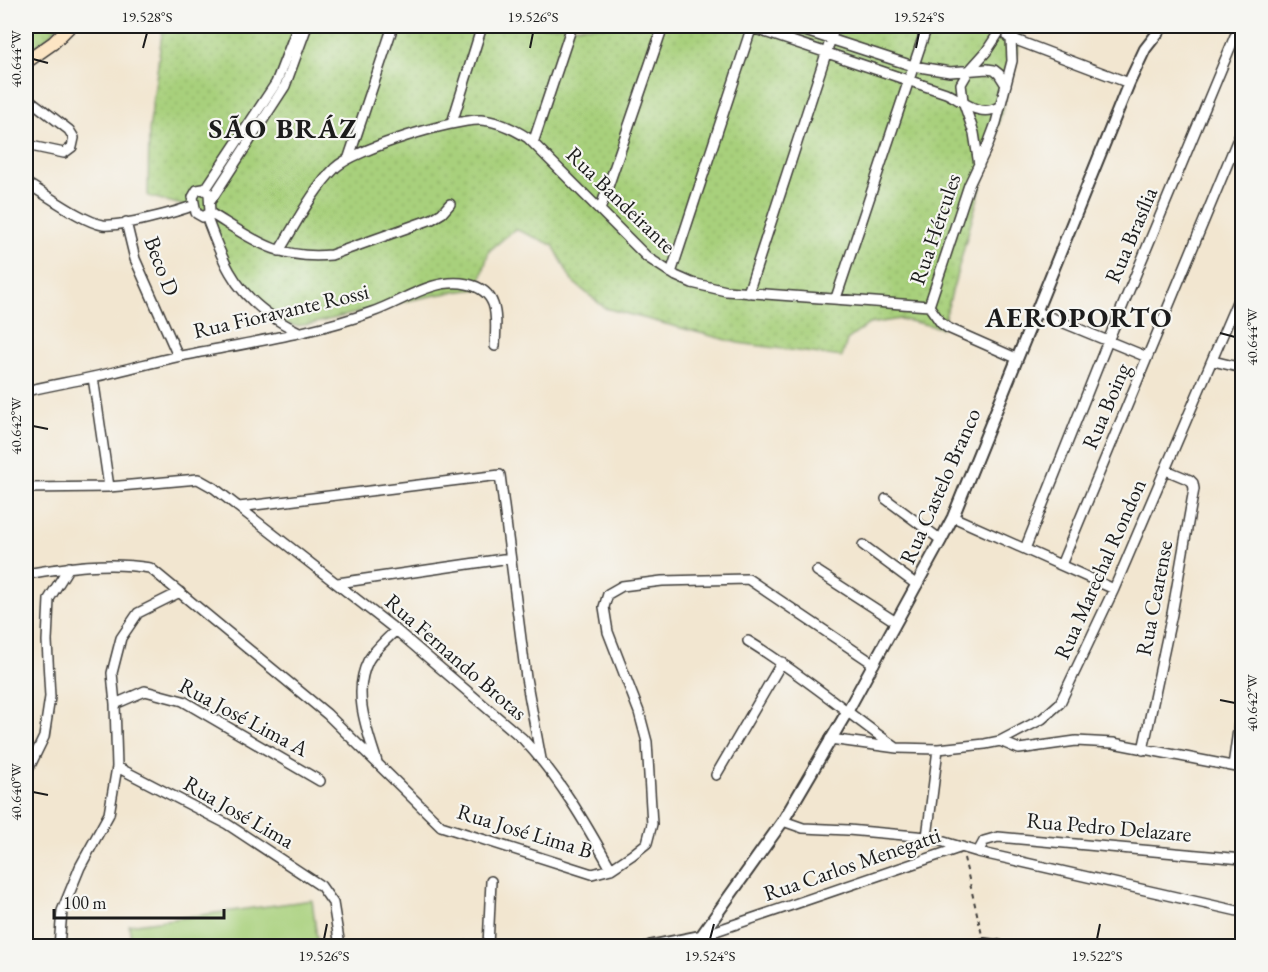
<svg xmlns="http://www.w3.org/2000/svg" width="1268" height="972" font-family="'EB Garamond',serif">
<defs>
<pattern id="grass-dots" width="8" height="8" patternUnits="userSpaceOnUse" patternTransform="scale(1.5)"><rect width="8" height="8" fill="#a8d07b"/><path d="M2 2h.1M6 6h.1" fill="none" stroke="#90b26a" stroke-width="1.8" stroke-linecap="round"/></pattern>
</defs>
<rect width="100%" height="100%" fill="#f6f6f2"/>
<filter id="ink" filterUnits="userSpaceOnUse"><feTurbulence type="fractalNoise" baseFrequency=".0167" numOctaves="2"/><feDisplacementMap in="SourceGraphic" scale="12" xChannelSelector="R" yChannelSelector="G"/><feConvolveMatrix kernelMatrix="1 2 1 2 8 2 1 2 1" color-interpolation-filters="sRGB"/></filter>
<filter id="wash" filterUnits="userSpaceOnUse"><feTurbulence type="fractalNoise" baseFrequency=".008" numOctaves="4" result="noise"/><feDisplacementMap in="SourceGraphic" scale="24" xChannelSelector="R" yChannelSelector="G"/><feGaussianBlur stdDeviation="1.35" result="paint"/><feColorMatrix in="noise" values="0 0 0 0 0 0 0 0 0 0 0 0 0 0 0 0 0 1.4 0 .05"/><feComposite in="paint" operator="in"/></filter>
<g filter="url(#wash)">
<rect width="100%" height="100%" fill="#f2e6d0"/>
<path fill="url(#grass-dots)" stroke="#62764c" stroke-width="1.5" d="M26,26H58L47,38L26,53Z
M163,26H1023L1015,63L942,328L900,319L869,324L847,340L842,357L738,343L605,308L572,281L553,245L515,229L489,251L478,289C421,295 366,311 311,324L296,326L280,322L237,282L203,211L148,196L149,131Z"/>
<path fill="#a8d07b" stroke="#62764c" stroke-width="1.5" d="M312,900L318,946H132L129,925Z"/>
</g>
<g filter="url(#ink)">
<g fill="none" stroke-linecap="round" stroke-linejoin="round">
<g stroke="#3c3a37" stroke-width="12">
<path id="minor" d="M747,26L946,93C964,101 980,119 1000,106
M790,26L913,66L950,72L987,69L994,70L999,74L1006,85
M1008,37L1129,83
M26,97L69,130L74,138L72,147L64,153L26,145
M452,123L482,26
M533,143L572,26
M349,157L393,26
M979,165L974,133L963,101L961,84L968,72L986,52L1003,26
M26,183C46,194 83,222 103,225C119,227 178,212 194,205
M203,189L209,193L210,213L203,217L196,213L193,197L197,190Z
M205,190L276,83L298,26
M211,200L285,86L307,26
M600,210L663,26
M210,213C253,239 277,260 331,255L432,219L442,213L450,204
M206,216C213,234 220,255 230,272C245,299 272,319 299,332
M126,222L135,259L178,356
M279,251C296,224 312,191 335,168C355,149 453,119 481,120C499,121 514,129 528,138L647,257L676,276L692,283L726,291L929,306
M671,273L752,26
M748,293L835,26
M836,298L927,26
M929,306L969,185L987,147L996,123L1012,61L1011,38L1008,26
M929,306L941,323L948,328L1016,358
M1035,311L1147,357
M1213,361L1242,368
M93,377L109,487
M26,391C48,386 70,382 93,377C122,371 151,362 181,356C245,343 311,334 372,312C402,302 433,277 467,284C501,291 496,319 495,346
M26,488L109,487L198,479L214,488L396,630L523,739C560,779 585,822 611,869
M886,499L941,540
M239,507L500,475L526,678L541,759
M953,517L1114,589
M863,545L917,585
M1025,549L1108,341L1235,36H1242
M1061,565L1242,129
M817,571L896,622
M26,574C67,567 109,561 150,568L327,714L441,826L592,874L611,869L632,855L647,843L652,824L647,742L639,712L608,632L604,607L608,594L622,586L662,581L748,579L874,664
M338,583L510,558
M748,641C799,672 846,712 895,747
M115,704L145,691L183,701L320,781
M830,739L897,748L938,749L985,744L1000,741L1042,719L1060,703L1114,589L1242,290
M1000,741L1019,749L1076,741L1113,743L1242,768
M1143,750L1172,614L1194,489L1193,483L1190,480L1166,470
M377,762C367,730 352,693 368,661C374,650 387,639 396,630
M1233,766L1242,702
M117,767L227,824L321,886L333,903L340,946
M26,774L44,737L50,697L47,641L49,599L69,567
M716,775L782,662
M783,821L803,828L848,830L927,837L978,852L1242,912
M927,837L938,749
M978,852L984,841L998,837L1242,859
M701,936L962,847
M59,946L62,911L80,867L109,814L117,767L115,704L112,673L121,638L138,613L180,592
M465,946L489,944
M488,946L491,881"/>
</g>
<g stroke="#3c3a37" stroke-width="14">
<path id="tertiary" d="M701,936L783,821L847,712L941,540L953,517L1129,83L1145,49L1163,26
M650,946L701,936
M974,946L984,944L999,946"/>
</g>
<g stroke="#3c3a37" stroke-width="15">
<path id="secondary" d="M26,62L53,43L70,26"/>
</g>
<path stroke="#3c3a37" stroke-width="2" stroke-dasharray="4.5 4.5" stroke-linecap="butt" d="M964,858L982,935"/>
<use href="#minor" stroke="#fff" stroke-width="9"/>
<use href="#tertiary" stroke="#fff" stroke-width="10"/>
<use href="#secondary" stroke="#fce5c4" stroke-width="12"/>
</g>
</g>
<path fill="none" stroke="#1c1c1c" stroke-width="2" d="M143,48L147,33M530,48L533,33M916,48L919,33M33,59L48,63M1220,333L1235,337M33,426L48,429M1220,700L1235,703M33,792L48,795M324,939L327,924M710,939L714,924M1097,939L1100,924"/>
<g text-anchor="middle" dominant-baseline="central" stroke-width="4.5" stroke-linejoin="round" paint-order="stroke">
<g font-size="22" fill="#1c1c1c" stroke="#f6f6f2">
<text transform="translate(621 200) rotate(44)">Rua Bandeirante</text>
<text transform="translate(935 229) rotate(-71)">Rua Hércules</text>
<text transform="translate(1131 235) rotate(-67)">Rua Brasília</text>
<text transform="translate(162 266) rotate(69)">Beco D</text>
<text transform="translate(281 311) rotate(-13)">Rua Fioravante Rossi</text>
<text transform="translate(1106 406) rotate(-67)">Rua Boing</text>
<text transform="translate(940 486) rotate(-66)">Rua Castelo Branco</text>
<text transform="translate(1100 569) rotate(-66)">Rua Marechal Rondon</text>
<text transform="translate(1154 598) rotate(-79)">Rua Cearense</text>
<text transform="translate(456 657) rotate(41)">Rua Fernando Brotas</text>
<text transform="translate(244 717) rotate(28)">Rua José Lima A</text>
<text transform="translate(239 812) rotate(30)">Rua José Lima</text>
<text transform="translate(1109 827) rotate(5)">Rua Pedro Delazare</text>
<text transform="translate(525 831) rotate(17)">Rua José Lima B</text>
<text transform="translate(852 864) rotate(-19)">Rua Carlos Menegatti</text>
</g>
<g font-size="28" font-weight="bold" letter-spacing="1.5" fill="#1c1c1c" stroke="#f6f6f2">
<text x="283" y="128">SÃO BRÁZ</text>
<text x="1079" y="317">AEROPORTO</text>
</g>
</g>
<rect width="1268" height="972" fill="none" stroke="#f6f6f2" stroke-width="66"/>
<path d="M54 909v9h170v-9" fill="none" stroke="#1c1c1c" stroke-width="3"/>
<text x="63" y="909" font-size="18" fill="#1c1c1c" stroke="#f6f6f2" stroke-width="4.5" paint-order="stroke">100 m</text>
<rect x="33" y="33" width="1202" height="906" fill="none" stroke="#1c1c1c" stroke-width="2"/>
<g font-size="15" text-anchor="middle" fill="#1c1c1c">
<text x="147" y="22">19.528°S</text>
<text x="533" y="22">19.526°S</text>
<text x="919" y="22">19.524°S</text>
<text transform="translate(16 59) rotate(-90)" y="5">40.644°W</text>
<text transform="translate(1252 337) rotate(-90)" y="5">40.644°W</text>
<text transform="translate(16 426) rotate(-90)" y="5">40.642°W</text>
<text transform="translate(1252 703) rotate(-90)" y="5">40.642°W</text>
<text transform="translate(16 792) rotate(-90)" y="5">40.640°W</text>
<text x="324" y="961">19.526°S</text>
<text x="710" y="961">19.524°S</text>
<text x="1097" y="961">19.522°S</text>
</g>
</svg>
